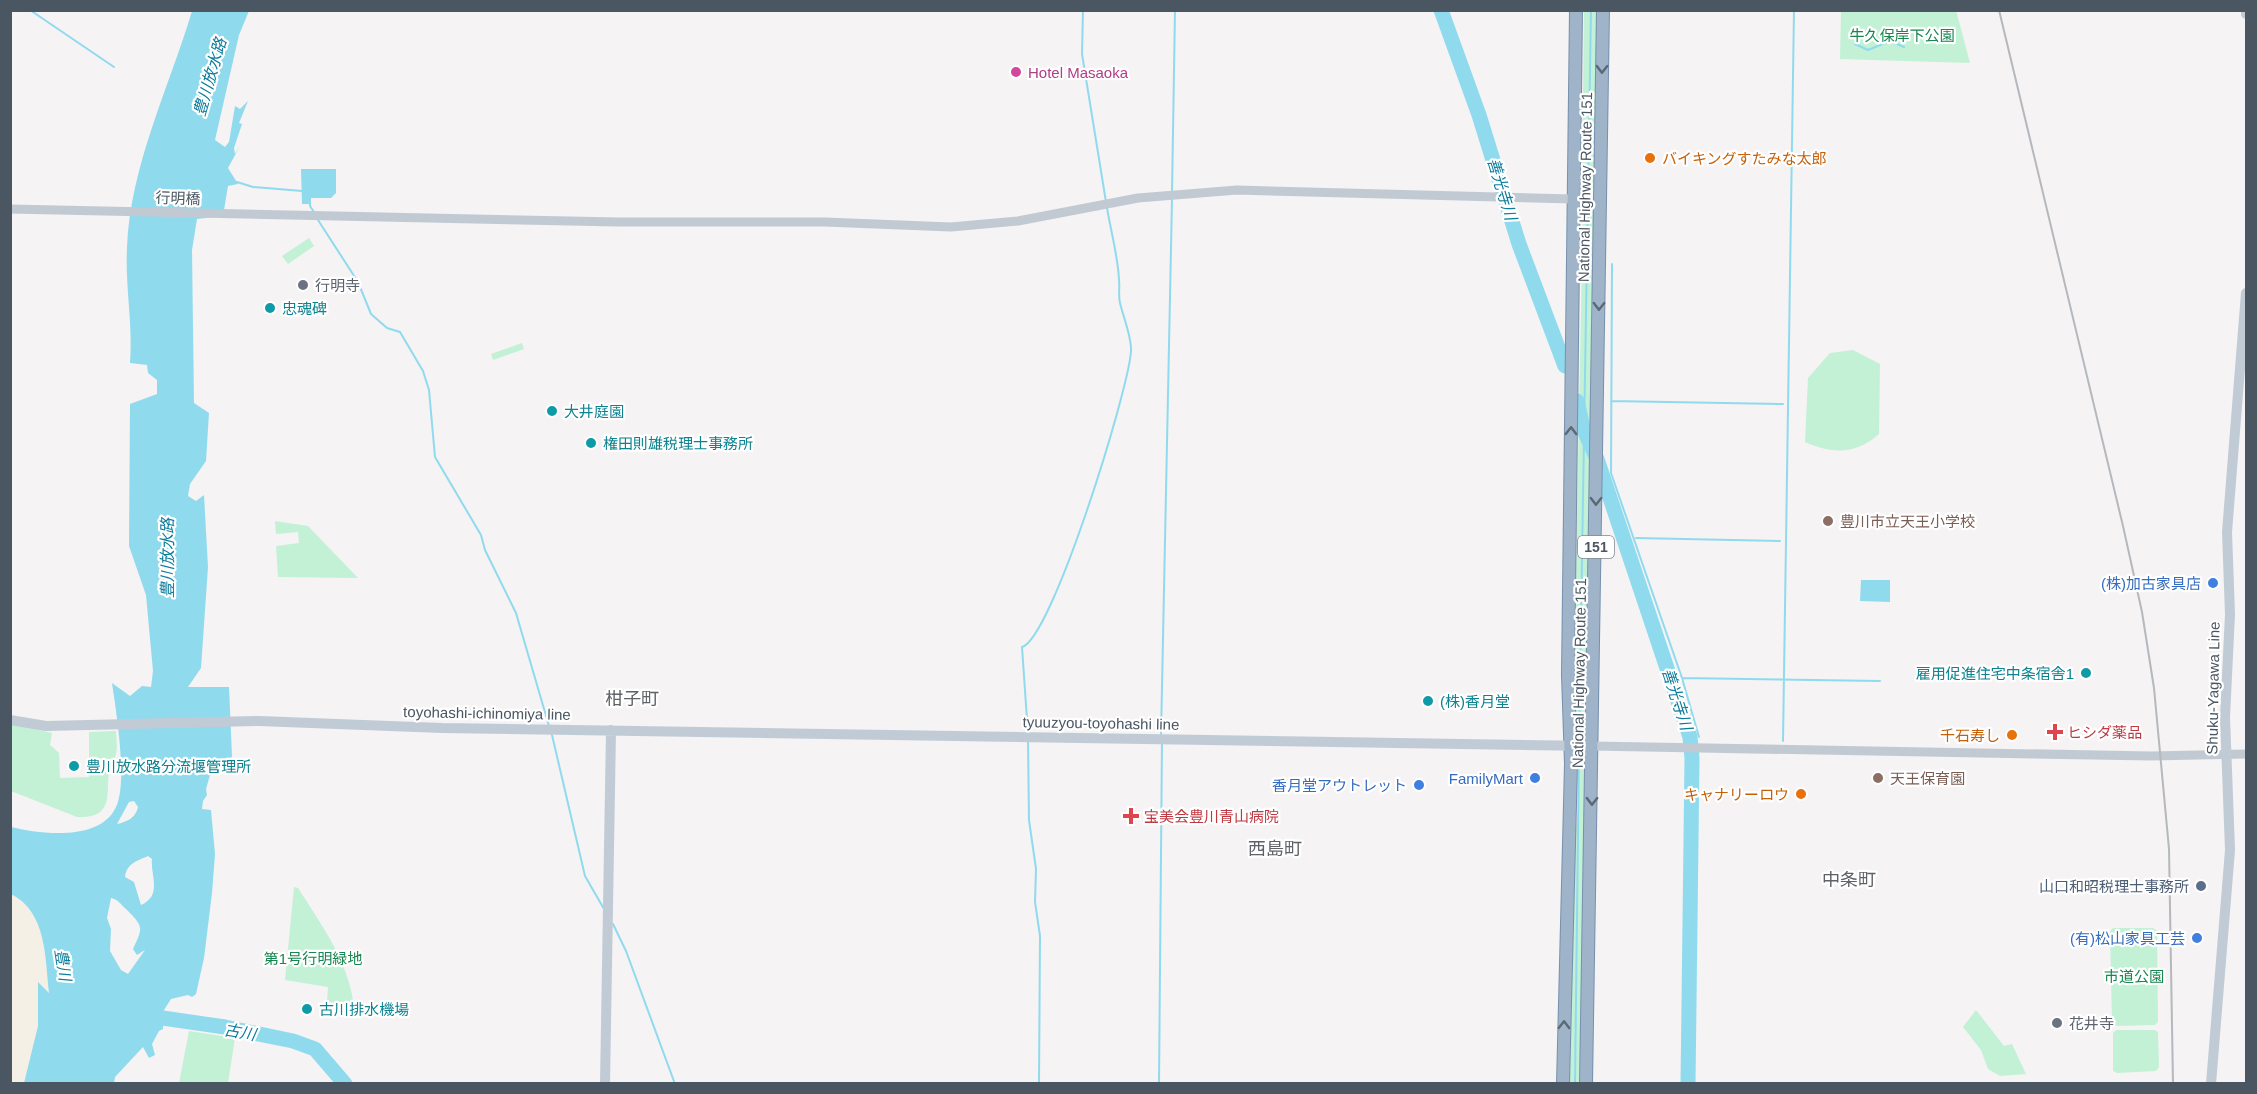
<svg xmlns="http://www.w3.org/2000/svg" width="2257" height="1094" font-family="Arial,'Noto Sans JP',sans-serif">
<rect width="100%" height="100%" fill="#f5f3f3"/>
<path fill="#c3f1d5" d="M1956,10L1970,63L1840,59L1841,11Z
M1584,11H1599L1597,185L1590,188L1582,184Z
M1588,201L1597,206L1589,624L1583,722H1573L1583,204Z
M309,238L314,246L288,264L282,256Z
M522,343L524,349L493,360L491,354Z
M1853,350L1880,364L1879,434C1856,455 1832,454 1805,442L1808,378L1830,353Z
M275,521L308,526L358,578L278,577L276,546L299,543L298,532L276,534Z
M10,723L52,733L50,745L59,753L60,778L89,777V732L116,731C116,738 118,747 116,754C115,759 111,763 110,767C104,789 118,819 77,817L11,791Z
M1578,768H1587L1580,1083L1568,1084L1571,864L1578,813Z
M294,887L298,888C322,926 348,960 354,1006L327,1002L328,987L285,980Z
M2113,928H2153L2157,931L2158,1022L2155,1025L2116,1026L2112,1023L2110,931Z
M1976,1010L2004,1046L2012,1044L2026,1074L2000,1076L1988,1069L1981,1050L1963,1027Z
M2116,1030H2155L2158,1032L2159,1067L2156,1071L2117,1073L2113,1071V1033Z
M189,1031L235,1038L228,1083H179Z"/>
<path fill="#f5f0e5" d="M11,894C47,912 45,959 49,995L38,983V1026L24,1083L11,1084Z"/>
<path fill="#90daee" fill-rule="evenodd" d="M192,11H249L239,35L215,140L225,147L229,142L235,106L240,109L248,101L239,123L242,124L234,148L235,154L240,146L228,168L238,184L228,186L223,216L197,219L192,250L194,403L209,413L206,461L190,484L188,496L196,501L204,495L208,567L201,668L188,687H229L232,756L230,761L212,768L206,789L207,795L203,801L202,809L211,810L215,854L212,893L204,958L196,994L192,997L188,995L171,999L164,1010L163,1029L159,1031L152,1044L155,1055L149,1058L143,1047L115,1077L114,1083H24L38,1026V982L49,993C45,958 47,912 11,894V827C40,834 100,842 116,807C128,782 116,711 112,683L130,696L142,686L151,687L153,671L146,595L129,546L130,404L157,394V380L148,373L147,365L130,363C133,324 125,287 127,248C130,166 169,88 192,11ZM134,801L138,807C136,818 126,822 117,824L129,802ZM148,856L152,859C150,875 163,895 141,905L134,882L125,877C127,863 137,861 148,856ZM111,898C119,900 120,904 126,909C144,927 143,927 133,949L137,955L145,950L128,974L121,970L110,951L111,929L107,918Z
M301,169H336V193L331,198H310V204H302Z
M1861,580H1890V602L1860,601Z"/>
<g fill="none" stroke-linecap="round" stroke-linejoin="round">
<path stroke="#90daee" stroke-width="2" d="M30,10L114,67
M1083,10L1082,54L1106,202
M1855,44L1868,50L1890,41L1904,47
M237,182L253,187L302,191
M1172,193L1175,10
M310,195V206L314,212
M318,220L358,282L371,314L387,328L400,332L423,371L429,390L435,457L481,535L485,550L516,613L549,726
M1612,264L1611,473L1682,678L1699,737
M1611,401L1783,404
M1636,538L1780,541
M1682,678L1880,681
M1028,734L1022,647C1052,639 1129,389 1131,351C1132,338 1123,316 1120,303C1118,295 1120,288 1119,280C1118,256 1111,232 1107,208
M552,735L585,876L604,909
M1161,736L1172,199
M1028,739L1029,820L1036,869L1035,902L1040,936L1039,1084
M1783,741L1794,10
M1579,742L1591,10
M613,924L626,951L675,1084
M1159,1084L1162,741
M1575,1084L1579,750"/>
<path stroke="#90daee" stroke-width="15" d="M1441,10L1479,115L1519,244L1565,366
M1577,401L1583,428L1597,459L1690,737L1692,758L1688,1084
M142,1015L225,1027L293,1041L315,1049L345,1084"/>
<g stroke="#7690ad" stroke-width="14">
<path id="trunk" d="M1563,1084L1571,764L1568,675L1576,10
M1586,1084L1603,10"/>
</g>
<path stroke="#c1cad2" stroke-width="9" d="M10,209L619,222H825L951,227L1018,221L1138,198L1237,190L1573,199
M1591,746L2151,756L2246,754"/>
<path stroke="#c1cbd6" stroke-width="10" d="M2246,10V14
M10,720L46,726L259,721L442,728L1591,746
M605,1084L611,730
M2211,1084L2230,850L2225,717L2230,614L2227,532L2246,293"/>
<use href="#trunk" stroke="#9fb4c9" stroke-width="12"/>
<path stroke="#b5b8bd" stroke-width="2" d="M1999,10L2123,526L2142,612L2154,688L2169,849L2173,1084"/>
</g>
<defs><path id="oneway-chevron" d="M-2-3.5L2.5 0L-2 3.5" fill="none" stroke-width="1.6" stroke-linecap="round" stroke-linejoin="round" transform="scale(1.5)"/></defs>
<g stroke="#5b6976">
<use href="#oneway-chevron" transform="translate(1602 69) rotate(91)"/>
<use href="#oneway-chevron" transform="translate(1599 306) rotate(91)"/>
<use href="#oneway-chevron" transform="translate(1571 431) rotate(-89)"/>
<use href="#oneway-chevron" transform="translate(1596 501) rotate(91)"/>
<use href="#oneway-chevron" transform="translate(1592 801) rotate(91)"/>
<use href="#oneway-chevron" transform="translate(1564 1025) rotate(-89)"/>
</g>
<circle fill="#d1479c" stroke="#fff" stroke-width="2" cx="1016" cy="72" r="6"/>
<g fill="#e8710a" stroke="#fff" stroke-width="2">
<circle cx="1650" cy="158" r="6"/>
<circle cx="2012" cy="735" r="6"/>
<circle cx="1801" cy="794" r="6"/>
</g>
<g fill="#6b7280" stroke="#fff" stroke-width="2">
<circle cx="303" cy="285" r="6"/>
<circle cx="2057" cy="1023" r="6"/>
</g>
<g fill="#0f9aa8" stroke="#fff" stroke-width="2">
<circle cx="270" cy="308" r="6"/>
<circle cx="552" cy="411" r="6"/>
<circle cx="591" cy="443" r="6"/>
<circle cx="2086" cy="673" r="6"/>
<circle cx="1428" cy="701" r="6"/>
<circle cx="74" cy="766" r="6"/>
<circle cx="307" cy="1009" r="6"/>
</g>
<g fill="#8d6e63" stroke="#fff" stroke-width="2">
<circle cx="1828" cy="521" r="6"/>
<circle cx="1878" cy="778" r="6"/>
</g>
<g fill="#3f7fe0" stroke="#fff" stroke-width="2">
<circle cx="2213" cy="583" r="6"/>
<circle cx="1535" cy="778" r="6"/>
<circle cx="1419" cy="785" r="6"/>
<circle cx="2197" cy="938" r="6"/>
</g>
<g fill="#e0444e" stroke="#fff" stroke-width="2">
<path d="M2052 723h6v6h6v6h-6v6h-6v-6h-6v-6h6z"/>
<path d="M1128 807h6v6h6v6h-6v6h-6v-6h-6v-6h6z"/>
</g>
<circle fill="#5c6f8a" stroke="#fff" stroke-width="2" cx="2201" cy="886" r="6"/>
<g text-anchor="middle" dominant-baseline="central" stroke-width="4.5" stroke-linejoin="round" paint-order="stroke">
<rect fill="#fff" stroke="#808990" stroke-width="1.5" x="1578" y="536" width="36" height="22" rx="4.5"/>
<g font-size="14" font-weight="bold" fill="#4a5661">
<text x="1596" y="547">151</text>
</g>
<g font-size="15" fill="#17864f" stroke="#fff">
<text x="1902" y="35">牛久保岸下公園</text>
<text x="313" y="958">第1号行明緑地</text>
<text x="2134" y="976">市道公園</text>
</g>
<g font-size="15" fill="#b23c85" stroke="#fff" text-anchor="start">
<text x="1028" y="72">Hotel Masaoka</text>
</g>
<g font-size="15" fill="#c56008" stroke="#fff" text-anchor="end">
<text x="1662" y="158" text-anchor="start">バイキングすたみな太郎</text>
<text x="2000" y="735">千石寿し</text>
<text x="1789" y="794">キャナリーロウ</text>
</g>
<g font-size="15" fill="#4a5661" stroke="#fff">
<text transform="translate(1585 187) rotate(-89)">National Highway Route 151</text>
<text transform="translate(178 198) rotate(2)">行明橋</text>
<text transform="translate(1579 673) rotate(-89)">National Highway Route 151</text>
<text transform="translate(2213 688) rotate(-89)">Shuku-Yagawa Line</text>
<text transform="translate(487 713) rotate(1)">toyohashi-ichinomiya line</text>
<text transform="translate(1101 723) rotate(1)">tyuuzyou-toyohashi line</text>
</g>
<g font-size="15" fill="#5b616d" stroke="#fff" text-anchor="start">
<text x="315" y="285">行明寺</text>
<text x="2069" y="1023">花井寺</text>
</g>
<g font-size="15" fill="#0d838f" stroke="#fff" text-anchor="start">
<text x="282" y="308">忠魂碑</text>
<text x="564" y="411">大井庭園</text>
<text x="603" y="443">権田則雄税理士事務所</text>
<text x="2074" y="673" text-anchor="end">雇用促進住宅中条宿舎1</text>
<text x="1440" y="701">(株)香月堂</text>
<text x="86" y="766">豊川放水路分流堰管理所</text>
<text x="319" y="1009">古川排水機場</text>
</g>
<g font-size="15" fill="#785e54" stroke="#fff" text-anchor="start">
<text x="1840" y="521">豊川市立天王小学校</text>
<text x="1890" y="778">天王保育園</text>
</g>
<g font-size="15" fill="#366cbe" stroke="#fff" text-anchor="end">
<text x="2201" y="583">(株)加古家具店</text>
<text x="1523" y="778">FamilyMart</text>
<text x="1407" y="785">香月堂アウトレット</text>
<text x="2185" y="938">(有)松山家具工芸</text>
</g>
<g font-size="15" fill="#be3a42" stroke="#fff" text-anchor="start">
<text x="2067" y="732">ヒシダ薬品</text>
<text x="1144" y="816">宝美会豊川青山病院</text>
</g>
<g font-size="15" fill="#4e5e75" stroke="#fff" text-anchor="end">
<text x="2189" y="886">山口和昭税理士事務所</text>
</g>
<g font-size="16" font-style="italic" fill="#0c7c9b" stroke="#fff">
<text transform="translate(210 77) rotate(-74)">豊川放水路</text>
<text transform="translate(1502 189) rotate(73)">善光寺川</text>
<text transform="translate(167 558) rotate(-90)">豊川放水路</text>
<text transform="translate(1677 699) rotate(72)">善光寺川</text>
<text transform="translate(63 965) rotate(81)">豊川</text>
<text transform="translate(240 1032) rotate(10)">古川</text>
</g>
<g font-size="18" fill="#5f6368" stroke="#fff">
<text x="632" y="699">柑子町</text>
<text x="1275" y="849">西島町</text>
<text x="1849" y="880">中条町</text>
</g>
</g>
<rect width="2257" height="1094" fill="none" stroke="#4a5661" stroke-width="24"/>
</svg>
